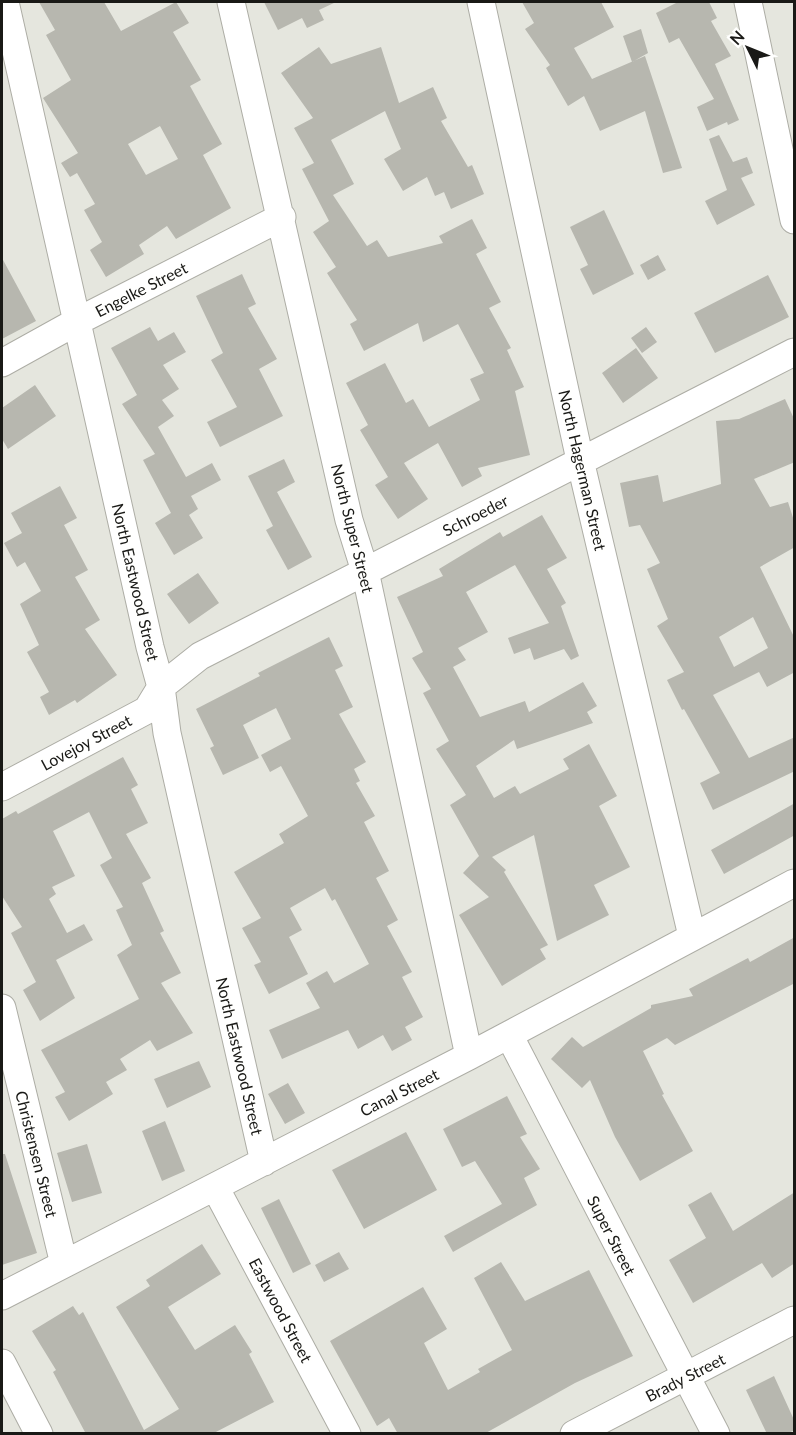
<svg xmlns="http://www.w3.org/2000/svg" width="796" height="1435" font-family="Lato,sans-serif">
<rect width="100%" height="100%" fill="#e5e6de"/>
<path fill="#b7b7af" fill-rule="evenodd" d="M39,2H104L121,31L176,2L189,23L173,32L201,80L190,86L222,144L203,155L231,208L176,239L167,226L139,245L144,254L106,277L90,250L102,242L84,210L95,204L77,173L70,177L61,163L78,153L43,98L71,80L46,35L55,30ZM160,126L178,159L146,175L128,144Z
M264,2H336L319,10L324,20L307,28L302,18L278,30Z
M522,2H601L614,27L574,48L592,79L645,56L682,168L663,173L645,111L600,131L584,96L568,106L546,68L550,65L525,29L534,23Z
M678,2H709L717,18L711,21L731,56L715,64L739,120L728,125L727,122L707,131L697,107L714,99L679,38L669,43L656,13Z
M641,29L648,53L632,62L623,36Z
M319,47L331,64L381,47L399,103L433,87L447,118L441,121L468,167L472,165L484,194L451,209L444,192L435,196L427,177L403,191L384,159L401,149L385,111L331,140L354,184L333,195L367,246L377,240L388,257L443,243L439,236L472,219L487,248L476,254L501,302L489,308L511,348L507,350L524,387L515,391L530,455L478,468L482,476L462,487L438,443L404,463L428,499L398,519L375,485L388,477L360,430L368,425L346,383L385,363L406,403L413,399L429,427L480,400L470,379L484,373L458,324L423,342L418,323L364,351L350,324L357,320L327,273L336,267L313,232L329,221L302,169L314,163L294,128L313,118L281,73Z
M719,135L733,162L747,157L753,173L741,178L755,205L717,225L705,201L727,190L709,139Z
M604,210L634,274L593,295L580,269L588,265L570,227Z
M658,255L666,270L648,280L640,265Z
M2,258L36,321L2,339Z
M242,274L256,304L248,308L277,359L259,369L283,416L220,447L207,422L237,407L211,360L223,353L196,296Z
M768,275L789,317L715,353L694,313Z
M150,327L158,341L174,332L186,352L163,365L179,389L162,400L174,416L158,427L186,477L212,463L221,480L191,496L198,509L189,515L203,538L174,555L155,523L171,513L143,460L155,454L122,404L137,395L111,348Z
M646,327L657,342L642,353L631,338Z
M636,348L658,378L623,403L602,373Z
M35,385L56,416L8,449L2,439V408Z
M785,399L795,421V462L754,479L770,507L788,502L795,524V547L760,567L795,639V672L767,687L759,672L713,695L749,758L795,737V771L713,810L700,783L720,773L684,709L682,710L667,680L684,672L657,626L668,619L647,569L660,563L640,525L629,527L620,483L658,475L663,502L721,484L716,421L739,419ZM753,617L768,648L734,667L719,637Z
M284,459L295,482L277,492L312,557L288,570L266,530L273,526L248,476Z
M60,486L77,518L64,525L88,570L75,577L100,620L85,629L117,675L77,703L75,700L49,715L40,697L49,692L27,652L39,645L20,604L41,591L25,562L17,567L4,543L22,533L11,513Z
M542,515L567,558L547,569L566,603L561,606L579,656L571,660L564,649L534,660L530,648L514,654L508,638L549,623L515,565L466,592L488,632L458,648L466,660L453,667L480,717L525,701L529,712L583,682L597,706L587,712L593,723L517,749L514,740L476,766L494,798L515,786L520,794L569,769L563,759L589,744L617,796L599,806L630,867L594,885L609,915L557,941L534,835L492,857L506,870L504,872L548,945L540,949L546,959L502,986L459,915L489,897L463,873L479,856L450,805L466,795L436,749L449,741L423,693L431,689L412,658L423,652L397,597L443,576L439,569L500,532L503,537Z
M198,573L219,603L189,624L167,594Z
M329,637L343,666L335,670L353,707L339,714L366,762L354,769L360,781L356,783L375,816L364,822L389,871L376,878L398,920L387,926L412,972L402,977L423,1017L405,1027L412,1040L392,1051L383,1035L358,1049L348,1030L282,1059L269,1030L320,1008L306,983L327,971L334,983L369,964L335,899L332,901L325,888L290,908L302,930L289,937L308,974L269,994L254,965L261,962L242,928L261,918L234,872L284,843L279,834L308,816L281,766L270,772L261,755L291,739L276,708L243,725L259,758L223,775L210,748L214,746L196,709L260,676L258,673Z
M123,757L138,785L131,789L148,823L126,834L151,878L142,883L164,931L160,933L181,973L161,983L193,1033L157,1051L150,1040L120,1059L127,1070L106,1082L113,1094L69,1121L55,1097L65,1092L41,1050L139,999L117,955L132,945L116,910L123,907L100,865L112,858L89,812L53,831L75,876L52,887L56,894L49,899L67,933L84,924L93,940L56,960L75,998L40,1021L23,990L36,982L11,933L22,927L2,896V819L16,811L18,814Z
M795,803V835L724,874L711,850Z
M795,937V983L675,1045L667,1038L643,1051L664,1094L662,1095L693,1151L640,1181L615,1137L590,1080L582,1088L551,1059L572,1037L583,1047L651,1008V1005L693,996L689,989L748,958L750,962Z
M199,1061L211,1087L167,1108L154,1079Z
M288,1083L305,1113L285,1124L268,1094Z
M507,1096L527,1134L520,1137L540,1169L524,1178L537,1205L453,1252L444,1236L502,1204L475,1161L462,1167L443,1129Z
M165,1121L185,1171L162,1181L142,1131Z
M406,1132L437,1190L364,1229L332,1170Z
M87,1144L102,1193L72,1202L57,1153Z
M2,1154H5L37,1253L2,1265Z
M711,1192L733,1231L795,1192V1263L772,1278L762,1263L693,1303L669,1260L706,1238L688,1205Z
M279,1199L311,1264L293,1273L261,1208Z
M202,1244L221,1274L168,1307L195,1350L235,1325L252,1352L249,1354L274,1402L212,1434H86L53,1372L56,1370L32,1331L73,1306L79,1315L83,1312L144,1430L179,1409L116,1307L150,1286L146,1280Z
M339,1252L349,1269L324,1282L315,1265Z
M501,1262L525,1301L589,1270L633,1356L575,1383L484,1434H398L389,1418L377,1426L330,1341L423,1287L447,1329L424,1343L448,1390L480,1372L478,1369L512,1350L474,1278Z
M774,1376L795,1422V1430L786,1434H767L746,1390Z"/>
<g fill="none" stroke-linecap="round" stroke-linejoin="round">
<g stroke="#adada5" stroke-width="29">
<path id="minor" d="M5,2L150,647L161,687L167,733L264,1162
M231,2L349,520L365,571L469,1056
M481,2L580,460L692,936
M748,2L794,220
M2,363L76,322L282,217
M2,787L147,710L161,687L200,656L794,352
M2,1008L64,1264
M509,1035L716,1434
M215,1187L347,1434
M2,1296L469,1056L794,883
M2,1363L39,1434
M574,1434L794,1320"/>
</g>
<use href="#minor" stroke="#fff" stroke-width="27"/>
</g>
<g text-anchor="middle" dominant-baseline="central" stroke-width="5" stroke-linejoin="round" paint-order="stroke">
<g font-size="16" fill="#191916" stroke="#fffffe">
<text transform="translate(141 289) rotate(-27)">Engelke Street</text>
<text transform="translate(583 470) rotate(77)">North Hagerman Street</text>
<text transform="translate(475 515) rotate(-27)">Schroeder</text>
<text transform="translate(353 528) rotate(76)">North Super Street</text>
<text transform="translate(136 582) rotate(77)">North Eastwood Street</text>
<text transform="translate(86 742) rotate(-28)">Lovejoy Street</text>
<text transform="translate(240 1056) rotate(77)">North Eastwood Street</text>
<text transform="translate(399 1092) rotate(-27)">Canal Street</text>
<text transform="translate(37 1154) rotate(76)">Christensen Street</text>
<text transform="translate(612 1235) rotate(63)">Super Street</text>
<text transform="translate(281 1310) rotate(62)">Eastwood Street</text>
<text transform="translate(685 1377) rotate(-27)">Brady Street</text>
</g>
</g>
<rect width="796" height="1435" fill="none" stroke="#191916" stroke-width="6"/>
<g transform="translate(748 48) rotate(313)" stroke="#fffffe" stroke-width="4.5" paint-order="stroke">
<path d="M0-4.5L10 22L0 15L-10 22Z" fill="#191916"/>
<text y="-9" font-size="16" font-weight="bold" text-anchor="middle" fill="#191916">N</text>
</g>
</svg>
